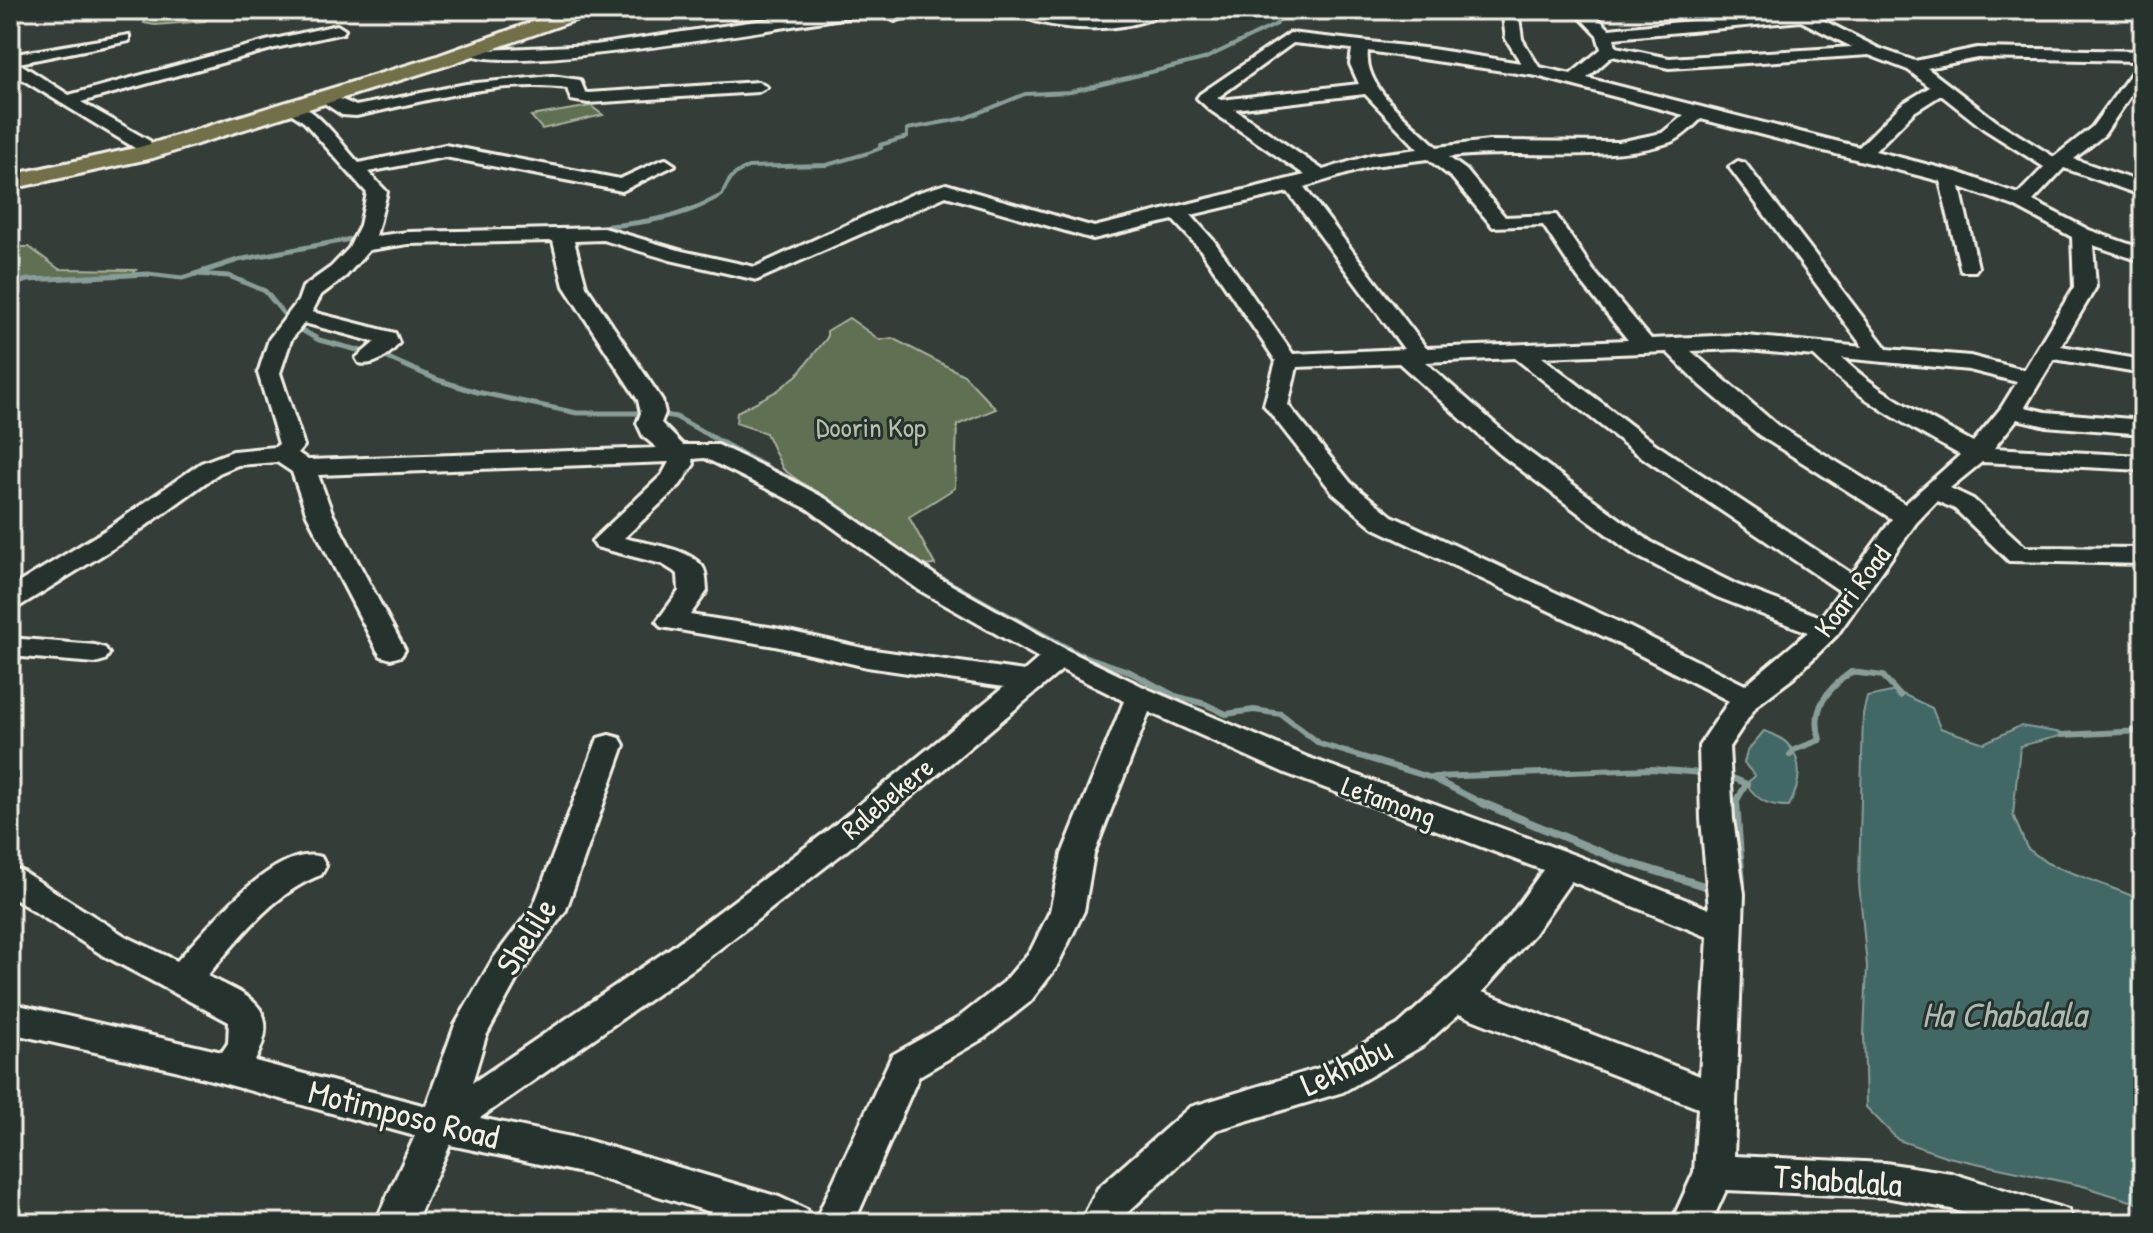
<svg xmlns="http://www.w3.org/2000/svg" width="2153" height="1233" font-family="'Patrick Hand',sans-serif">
<rect width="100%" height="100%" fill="#353d38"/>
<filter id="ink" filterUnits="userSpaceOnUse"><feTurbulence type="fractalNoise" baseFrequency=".0125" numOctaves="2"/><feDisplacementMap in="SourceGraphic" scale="16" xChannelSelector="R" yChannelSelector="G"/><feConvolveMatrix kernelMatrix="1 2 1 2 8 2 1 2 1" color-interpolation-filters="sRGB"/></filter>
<g filter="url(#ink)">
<path fill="#5f7052" stroke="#aab09d" stroke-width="2" d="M150,10H211L216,11L205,21L155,25L144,23Z
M591,106L603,115L542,129L531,116Z
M10,247H29L59,269L136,270L131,276L28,280L10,285Z
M849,318L880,340L892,338L964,375L996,409L957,425L955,488L909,517L935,565L923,566L792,476L783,469L766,433L736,423L737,412L777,391L797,375L827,338V331Z"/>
<path fill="#426765" stroke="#899e99" stroke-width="2" d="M1896,691L1932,708L1940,728L1984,743L2020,726L2068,734L2020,746L2013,815L2027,848L2047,863L2143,900V1205L2083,1186L1948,1157L1898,1140L1866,1107L1864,1035L1867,966L1859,883L1863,714L1867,697Z
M1764,731C1802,742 1806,774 1789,806C1767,806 1759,801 1746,784L1755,776L1744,763L1747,751Z"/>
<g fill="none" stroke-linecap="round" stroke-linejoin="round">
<path stroke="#899e99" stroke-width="4" d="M10,11L22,10
M700,206L722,195C728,180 733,173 748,167L827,165L868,153L881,148L880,145L907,137V129L966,118L1025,94L1070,92L1204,59L1277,24L1279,16L1271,10"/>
<path stroke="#899e99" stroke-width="5" d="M413,232C491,227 638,238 704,204
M195,274L238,260L362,237
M10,285L28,280L148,274L182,278L195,274L229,276L265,291L293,325L319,340L369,353
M381,355L438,380L477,392L577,413H647
M659,414L676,417L768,468"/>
<path stroke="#899e99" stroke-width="6" d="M764,466L787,479
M940,578L1078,654L1128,671L1175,696L1205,704L1226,714L1254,710L1281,714L1320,744L1432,778L1484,804
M2062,735L2143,731
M1790,755L1794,750L1820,740C1811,709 1826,690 1851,672L1883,676L1900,696
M1728,776L1747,784
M1435,777L1651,769L1703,773
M1735,804L1746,784"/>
<path stroke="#899e99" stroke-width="8" d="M1480,802L1617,859L1714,889
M1736,802L1742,885"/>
<g stroke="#f4f1e8" stroke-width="6">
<path id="minor" d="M830,10H869L861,15C805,23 494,80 464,51L472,46L485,50L595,45Z
M873,10H926L895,21Z
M1013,10C1039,10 1063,19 1090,19C1116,19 1140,10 1166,10C1138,35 1041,34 1013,10Z
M1502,10H1518L1522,39L1539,67L1571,74L1601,49L1597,35L1573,10H1590L1609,29L1803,10L1878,48L1915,61L1977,48L2143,51V77L2104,135L2074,159L2143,183V196L2064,168L2033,201L2089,230L2143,249V262L2093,245L2096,287L2061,346L2143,360V374L2054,359L2025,407L2046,412L2143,420V434L2046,426L2017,419L1994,448L2143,456V470L1982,462L1950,488L1973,499L2025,547L2143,548V564L2009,561L1955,509L1937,501L1916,523L1837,635L1793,678L1757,705L1729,747L1733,819L1744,894L1734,1156L1885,1163L1951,1173L2068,1210L2074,1223H1997L1951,1209L1885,1197L1726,1190L1711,1223H1671L1694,1172L1698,1108L1459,1014L1424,1045L1343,1092L1216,1130L1126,1214L1121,1223H1080L1098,1188L1190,1107L1319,1068L1398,1025L1467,963L1510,916L1543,870L1285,773L1149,712L1094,854L1084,911L1056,968L1030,1002L984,1038L919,1076L854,1223H814L892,1055L958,1018L1004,982L1031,950L1050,911L1062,854L1124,701L1062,670L851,847L696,967L480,1118L586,1140L779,1197L807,1210L813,1223H746L586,1174L450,1145L415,1223H375L415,1136L175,1070L10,1033V1003L222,1052L228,1043L229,1022L101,954L10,896V868L22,871L125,936L177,961C206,930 274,843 321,857L326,866L321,875C274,892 239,939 207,976C250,997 283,1007 255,1061L426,1106L455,1025L493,959L534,905L598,738L609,735L620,738L624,745L566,910L517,979L486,1036L472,1083L672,947L827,831L1004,687L867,667L775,646L661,627L657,621L679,591L678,574L662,564L596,547L592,541L662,475L669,462L318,475L333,515L405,650L401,656L391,659L381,656L377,650L307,515L292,472L277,462L238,465L219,473L125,541L20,606L10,608V588L107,529L201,463L233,451L275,447L279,444L258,373L269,339L298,301L303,287L331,267L349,248L360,225L367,193L304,122L282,107L285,103C311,97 342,146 359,163L445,145L620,179L659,161L666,159L675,165L622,191L445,157L368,172L387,192L376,236L408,232L604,228L682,251L755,267L913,194L946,184L1094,227L1305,175L1210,110L1197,98L1200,94L1290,33L1432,49L1521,63L1506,39ZM1801,21L1852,47L1669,58L1616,47L1614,38ZM1293,43L1352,49L1350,64L1359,84L1221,100L1217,98ZM1368,51L1537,76L1684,115L1662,133L1619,142L1489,141L1437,147C1412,122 1363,89 1368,51ZM1869,55L1908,70L1930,87L1902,104L1859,147L1587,78L1612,56L1669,68ZM1977,58L2140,61L2092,127L2054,157L1996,121L1927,68ZM1365,94L1418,149L1371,155L1323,170L1234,109ZM1941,95L1984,129L2044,167L2018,194L1960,173L1875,151L1914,112ZM1701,119L1940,181L1961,271H1975L1978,267L1960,187L2014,206L2072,237L2074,287L2024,370L1970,356L1887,349L1745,163L1738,161L1729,167L1863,347L1736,335L1651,339L1593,270L1556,215L1505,217L1466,170L1448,157C1517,148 1609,164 1671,142C1682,138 1692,127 1701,119ZM1428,159L1452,178L1493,227L1543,225L1578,278L1628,340L1426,348L1304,187L1373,166ZM1288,192L1404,349L1293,354L1214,241L1191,215ZM946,196L1093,239L1173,220L1200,249L1276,361L1264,405L1333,493L1374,528L1609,639L1729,701L1699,746L1701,819L1709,909L1577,856L1307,757L1150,690L1069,651L939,578L826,499L791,480L718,445H683L661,423L665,413L662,400L586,286L574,241L603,240L670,260L757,280ZM553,241L564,286L638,400L641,413L637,423L643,436L657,448L308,460L298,453L304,446L280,373L291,340L304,323L375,342L356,358L359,363C374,367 390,355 399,343L395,333L312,312L321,295L346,276L369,250L408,244ZM1736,349L1814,356C1856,398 1908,426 1960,455L1905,504L1777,425L1691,351ZM1667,352L1697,382L1759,435L1892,519L1852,574L1654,443L1542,357ZM1515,358L1636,453L1840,591L1821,617L1737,585L1651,542L1518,444L1425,362ZM1842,358L1969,370L2017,382L2001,408L1973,442C1928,417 1879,394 1842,358ZM1399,363L1500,454L1633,554L1717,597L1808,632L1745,685L1629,627L1392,516L1351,483L1288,405L1297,367ZM705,458L808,509L919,590L1039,658L1024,671L867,649L775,628L690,615L707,591C706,583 707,572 702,566C686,547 647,544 624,538L680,485L694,464L692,459ZM1571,881L1708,937L1700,1076L1482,992L1534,934Z
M337,25L345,30L343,33L275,48L81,102L150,141L154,153L145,159L139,157L135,148L10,72V55L129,35V41L19,63L69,95L266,41Z
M552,76L580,80L585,92L588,93L758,82L767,87L758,92L588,103L571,100L567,88C497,79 423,102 356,116L342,115L315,97L324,92L356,106L466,84Z
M10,638L95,645L105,648L109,654L105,660L95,663L10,656Z"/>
</g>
<g stroke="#f4f1e8" stroke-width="6">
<path id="major" d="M566,10H595L592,14L448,65L153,158L10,189V175L140,147L434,57Z"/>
</g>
<use href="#minor" fill="#26332d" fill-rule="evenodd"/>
<use href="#major" fill="#71704a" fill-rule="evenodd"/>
</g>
</g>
<g text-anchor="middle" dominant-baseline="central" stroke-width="6" stroke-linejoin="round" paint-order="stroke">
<g font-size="28" fill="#b8bdac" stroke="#26332d">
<text x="871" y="427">Doorin Kop</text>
</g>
<g font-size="28" fill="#f4f1e8" stroke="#26332d">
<text transform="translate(1852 591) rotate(-53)">Koari Road</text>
<text transform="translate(887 798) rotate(-40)">Ralebekere</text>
<text transform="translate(1389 801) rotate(20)">Letamong</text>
</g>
<g font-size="34" fill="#f4f1e8" stroke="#26332d">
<text transform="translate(526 936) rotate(-58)">Shelile</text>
<text transform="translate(1346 1066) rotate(-25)">Lekhabu</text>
<text transform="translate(404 1114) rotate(14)">Motimposo Road</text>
<text transform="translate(1838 1180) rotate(4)">Tshabalala</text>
</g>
<g font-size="36" font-style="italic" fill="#adbab4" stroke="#26332d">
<text x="2004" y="1013">Ha Chabalala</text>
</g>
</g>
<rect width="2153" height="1233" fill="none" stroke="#26332d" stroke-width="40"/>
<rect x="20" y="20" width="2113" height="1193" fill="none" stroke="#f4f1e8" stroke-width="3" filter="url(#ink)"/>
</svg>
